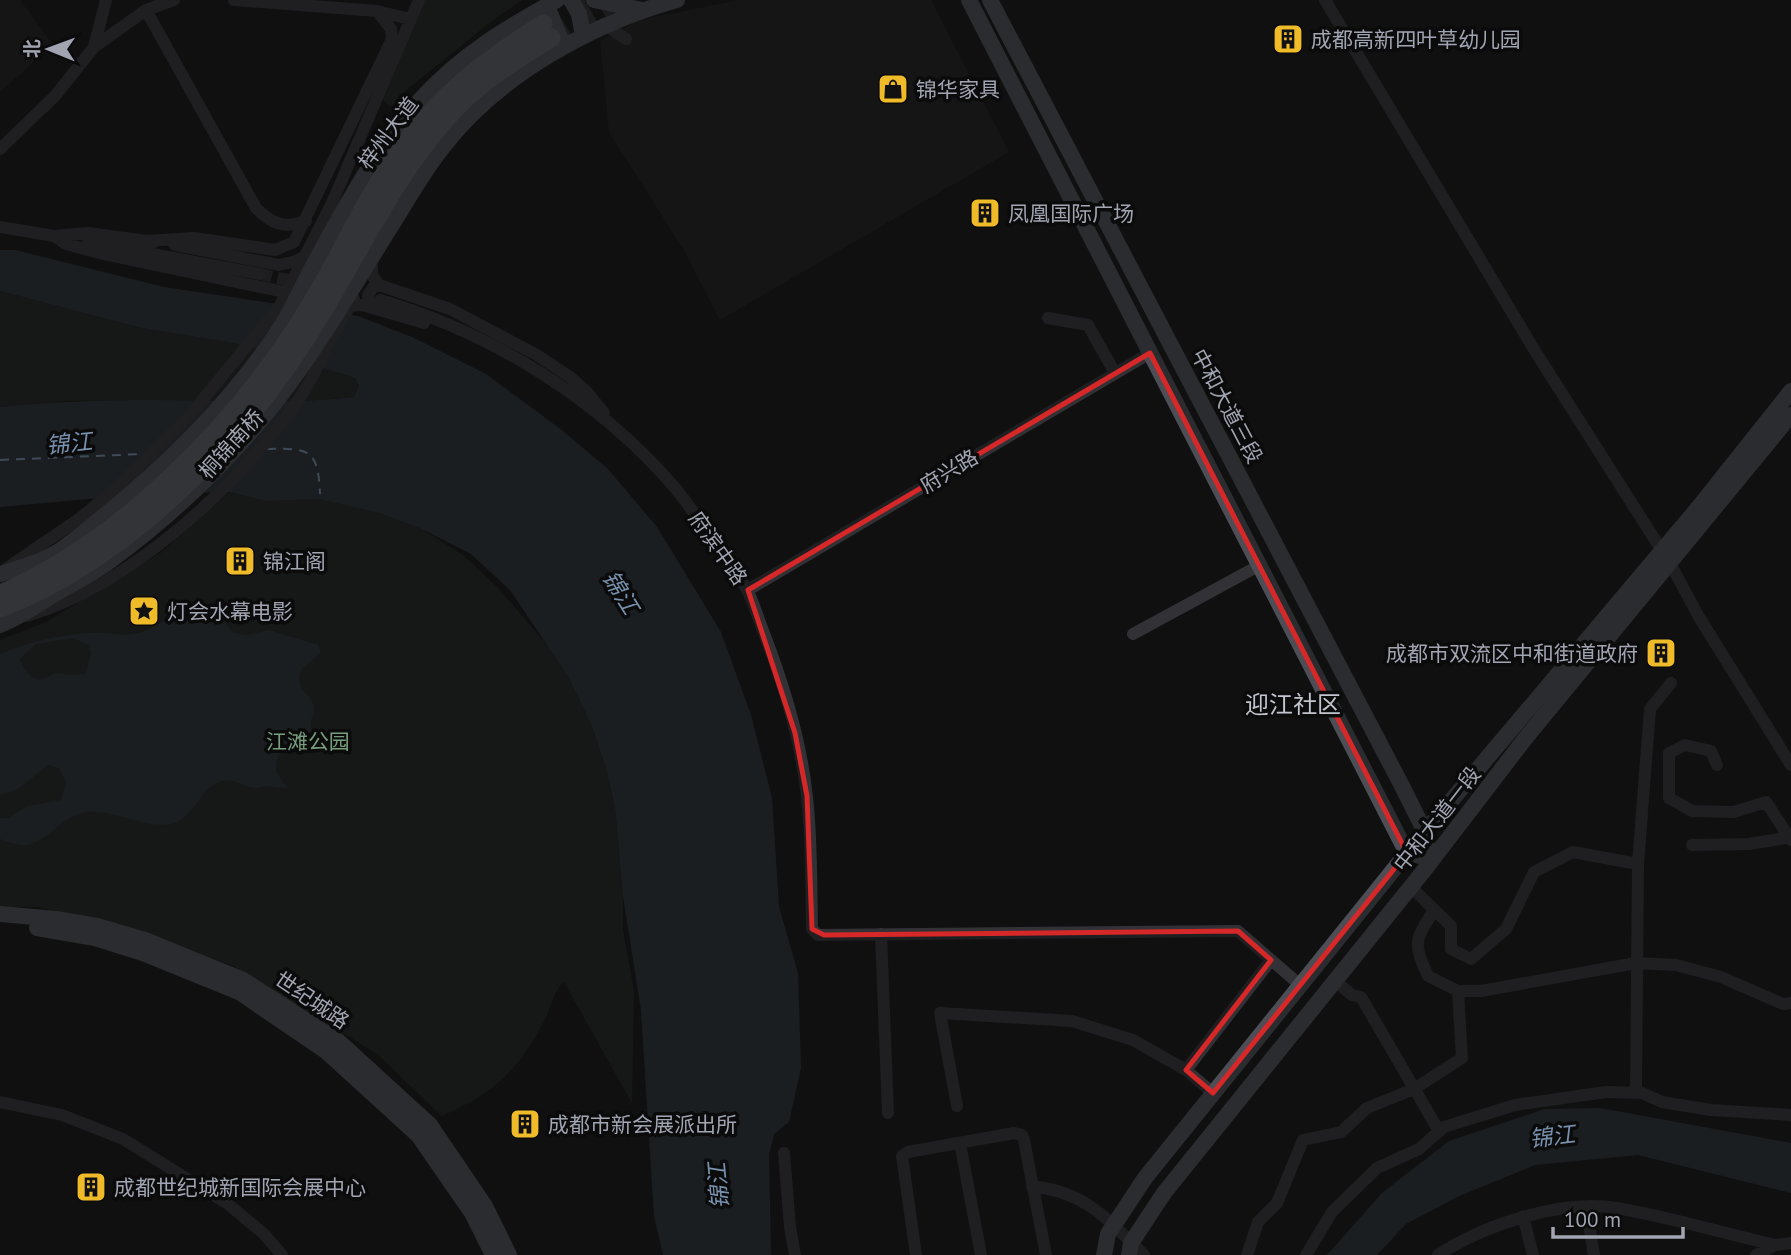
<svg xmlns="http://www.w3.org/2000/svg" width="1791" height="1255" font-family="'PT Sans','Noto Sans SC',sans-serif">
<rect width="100%" height="100%" fill="#101011"/>
<path fill="#1c1c1e" d="M0,0H20L53,45L0,92Z
M739,0H931L1009,152L720,320L685,252L609,132L600,41L639,20Z"/>
<path fill="#1c231d" d="M424,0H522L493,20L404,92L393,105L389,106L383,100Z
M0,291L142,328L229,342L283,355L355,378L359,386L354,397L274,403L152,400L65,401L0,407Z
M230,492L265,501L320,499L336,501L379,513L420,528L463,555L498,588L548,646L568,676L592,726L606,768L615,807L623,896V930L634,991L632,1103L564,982C553,990 552,1007 545,1019C519,1070 494,1093 442,1116L377,1054L237,968L139,930L38,907H0V640L46,622L162,552Z"/>
<path fill="#282f36" fill-rule="evenodd" d="M0,250H15L164,287L358,316L412,337L486,374L563,431L608,469L657,527L721,632L751,715L772,798L779,907L798,973L801,1068L789,1122L774,1134L769,1154L771,1255H663L654,1216L641,1010L623,896L615,807L606,768L592,726L568,676L510,590L471,554L420,528L379,513L320,499L265,501L230,492L144,494L0,507V407C50,402 100,400 150,400C219,400 285,405 354,397L359,386L355,378L283,355L229,342L142,328L0,291Z
M197,607L215,611L233,633L247,635L269,630L318,645L321,653L301,669C295,693 307,688 313,704C316,712 312,714 311,721C309,729 316,735 316,743L312,746C289,743 276,744 276,772L287,788C280,788 272,786 265,786C262,787 258,788 255,788C241,788 236,776 219,782C200,789 193,819 171,824C144,829 115,809 86,812C62,815 42,848 21,845C14,844 6,841 0,839V818H8L27,806L61,800L66,782L59,768L48,765L18,789L0,795V654C29,642 58,635 89,633C106,632 121,637 138,633C159,628 173,610 197,607ZM73,638L88,645L91,653L86,674L73,675L54,673C37,687 26,676 20,659L36,644Z
M1600,1108L1791,1143V1193L1638,1155L1535,1165L1457,1197L1406,1224L1377,1255H1327L1382,1193L1449,1141L1545,1109Z"/>
<g fill="none" stroke-linecap="round" stroke-linejoin="round">
<path stroke="#7790ad" stroke-width="2" stroke-dasharray="9 7" stroke-linecap="butt" d="M267,449C310,448 318,449 320,494
M0,460L142,454"/>
<path stroke="#2d2e31" stroke-width="12" stroke-dasharray="12 6" stroke-linecap="butt" d="M260,274L301,283"/>
<path stroke="#2d2e31" stroke-width="19" stroke-dasharray="19 10" stroke-linecap="butt" d="M543,24L591,2
M551,38L610,4L624,1"/>
<path stroke="#313136" stroke-width="12" d="M234,0L377,11L410,19
M1325,0L1535,351L1671,565L1699,617L1791,765
M146,10L256,208C272,224 284,229 306,221
M604,24L626,39
M94,47L106,0
M0,149L55,96L94,47L146,10L174,0
M0,227L60,237
M53,236L88,233L154,242
M54,236L66,244L103,254L294,294
M145,241L194,238L275,250L294,242L392,39L391,29L377,11
M88,242L260,274
M175,245L279,265L296,261L307,255
M372,267V275L379,285L450,309L537,355L570,377L587,392L604,413
M380,300C492,333 599,399 676,489C689,505 701,523 713,540C724,556 737,572 746,588C753,600 757,615 762,628C783,682 801,739 807,797C812,840 811,886 812,929L818,935L1238,931L1300,985
M347,306L362,305L424,323
M373,308L369,304L368,295L374,286L379,285
M1048,318L1088,325L1115,373
M7,568L79,519L112,492L190,415L279,307L332,203L419,0
M748,590L1150,353
M27,616C131,585 240,485 301,396C315,376 323,352 335,331C341,320 348,310 354,299
M1133,634L1260,565
M1717,765L1711,751L1685,745L1669,753V798L1692,811L1734,812L1766,802L1791,840
M1692,845L1749,844L1791,837
M1411,887L1451,926V949L1471,959L1506,929L1534,872L1573,852L1638,864
M881,934L888,1113
M1335,981L1352,995L1361,997L1439,1131
M1458,991H1481L1636,963L1676,965L1721,977L1783,1004L1791,1003
M1186,1070L1271,960
M1636,1093L1638,864L1650,709L1671,683
M0,1102L62,1115L123,1139L228,1204L264,1234L282,1255
M957,1106L940,1013L1072,1021L1133,1040L1186,1070L1213,1093
M960,1143L981,1255
M784,1153L790,1227L795,1255
M1032,1186C1086,1192 1107,1219 1144,1255
M1586,1207L1594,1255
M1523,1216L1533,1255
M916,1255L902,1156L908,1152L1014,1133L1022,1135L1024,1140L1046,1255
M1247,1255L1258,1222L1277,1203L1303,1140L1341,1132L1367,1108L1414,1089L1462,1058L1458,991L1428,976C1413,942 1414,942 1434,910
M1306,1255L1332,1212L1377,1168L1419,1149L1444,1127L1515,1105L1606,1092L1642,1093L1662,1102L1711,1110L1791,1115
M1438,1255C1484,1225 1561,1199 1617,1208C1669,1217 1723,1233 1775,1245
M1756,1255L1775,1245L1791,1243"/>
<path stroke="#4d4e55" stroke-width="16" d="M571,0L579,14L583,36
M594,0L642,10
M969,0L1407,853L1433,859
M990,0L1402,786L1425,832L1433,859
M539,10L549,11L560,38L559,50
M0,574C20,568 41,562 59,551C75,540 90,527 105,515C172,461 235,398 282,325C294,306 303,284 314,264C345,207 377,147 421,99C460,56 506,28 557,0
M0,625C20,617 37,605 55,594C73,583 93,574 110,561C171,516 227,463 274,404C316,350 352,289 388,231C406,203 422,173 443,147C497,76 593,23 677,0
M0,914L56,919L97,926L145,940L243,980L337,1040L430,1125L485,1206L509,1255
M37,928L95,938L143,953L239,992L327,1052L418,1135L472,1213L493,1255
M1104,1255L1108,1234L1145,1178L1407,853L1698,508L1791,391
M1129,1255L1131,1243L1164,1193L1426,868L1524,740L1791,415"/>
<path stroke="#5d5f67" stroke-width="19" d="M0,594C124,541 241,420 310,306C340,256 364,202 397,154C437,97 485,61 543,24
M0,608C122,562 237,447 306,338C355,263 391,177 453,111C481,81 516,59 551,38"/>
</g>
<path d="M0 0H1791V1255H0ZM1150,353L1407,853L1213,1093L1186,1070L1271,960L1238,931L824,935L812,929L807,796L795,733L748,590Z" fill="#101011" fill-opacity=".55" fill-rule="evenodd"/>
<path fill="none" stroke="#d62828" stroke-width="5" stroke-linejoin="round" d="M1150,353L1407,853L1213,1093L1186,1070L1271,960L1238,931L824,935L812,929L807,796L795,733L748,590Z"/>
<defs>
<g id="building-square" transform="scale(1.575)"><rect x="-9" y="-9" width="18" height="18" rx="4" fill="#efbb29" stroke="#0b0b0c"/><path d="M-4-6H4V6H1V3H-1V6H-4ZM-2.5-4.3h1.7v1.8h-1.7ZM.8-4.3h1.7v1.8H.8ZM-2.5-1h1.7V.8h-1.7ZM.8-1h1.7V.8H.8Z" fill="#111"/></g>
<g id="shop-square" transform="scale(1.575)"><rect x="-9" y="-9" width="18" height="18" rx="4" fill="#efbb29" stroke="#0b0b0c"/><path d="M-5-2.5h2.3a2.7 3.5 0 0 1 5.4 0H5L5.5 6h-11ZM-1.5-2.5h3a1.5 2.3 0 0 0-3 0Z" fill="#111"/></g>
<g id="sight-square" transform="scale(1.575)"><rect x="-9" y="-9" width="18" height="18" rx="4" fill="#efbb29" stroke="#0b0b0c"/><path d="M0-6L1.8-2.2L6-1.7L2.9 1.2L3.7 5.4L0 3.3L-3.7 5.4L-2.9 1.2L-6-1.7L-1.8-2.2Z" fill="#111"/></g>
</defs>
<g fill-rule="evenodd">
<use href="#building-square" x="1288" y="39"/>
<use href="#shop-square" x="893" y="89"/>
<use href="#building-square" x="985" y="213"/>
<use href="#building-square" x="240" y="561"/>
<use href="#sight-square" x="144" y="611"/>
<use href="#building-square" x="1661" y="653"/>
<use href="#building-square" x="525" y="1124"/>
<use href="#building-square" x="91" y="1187"/>
</g>
<g text-anchor="middle" dominant-baseline="central" stroke-width="7" stroke-linejoin="round" paint-order="stroke">
<g font-size="21" fill="#a1a5b2" stroke="#0b0b0c" text-anchor="start">
<text x="1311" y="39">成都高新四叶草幼儿园</text>
<text x="916" y="89">锦华家具</text>
<text x="1008" y="213">凤凰国际广场</text>
<text x="263" y="561">锦江阁</text>
<text x="167" y="611">灯会水幕电影</text>
<text x="1638" y="653" text-anchor="end">成都市双流区中和街道政府</text>
<text x="548" y="1124">成都市新会展派出所</text>
<text x="114" y="1187">成都世纪城新国际会展中心</text>
</g>
<g font-size="21" fill="#a1a5b2" stroke="#0b0b0c">
<text transform="translate(388 133) rotate(-53)">梓州大道</text>
<text transform="translate(1227 406) rotate(62)">中和大道三段</text>
<text transform="translate(231 444) rotate(-48)">桐锦南桥</text>
<text transform="translate(949 471) rotate(-31)">府兴路</text>
<text transform="translate(718 548) rotate(55)">府滨中路</text>
<text transform="translate(1437 819) rotate(-52)">中和大道一段</text>
<text transform="translate(312 1000) rotate(34)">世纪城路</text>
</g>
<g font-size="21" fill="#779d7d" stroke="#0b0b0c">
<text x="308" y="741">江滩公园</text>
</g>
<g font-size="23" font-style="italic" fill="#7790ad" stroke="#0b0b0c">
<text transform="translate(69 443) rotate(-6)">锦江</text>
<text transform="translate(621 592) rotate(58)">锦江</text>
<text transform="translate(1552 1136) rotate(-7)">锦江</text>
<text transform="translate(718 1186) rotate(-95)">锦江</text>
</g>
<g font-size="24" fill="#c2c4ce" stroke="#0b0b0c">
<text x="1293" y="704">迎江社区</text>
</g>
</g>
<g transform="translate(49 49) rotate(271)" stroke="#0b0b0c" stroke-width="5" paint-order="stroke">
<path d="M0-5L12 26L0 18L-12 26Z" fill="#a1a5b2"/>
<text y="-10" font-size="19" font-weight="bold" text-anchor="middle" fill="#a1a5b2">北</text>
</g>
<path d="M1553 1227v10h130v-10" fill="none" stroke="#a1a5b2" stroke-width="3.5"/>
<text x="1564" y="1227" font-size="21" fill="#a1a5b2" stroke="#0b0b0c" stroke-width="5" paint-order="stroke">100 m</text>
</svg>
